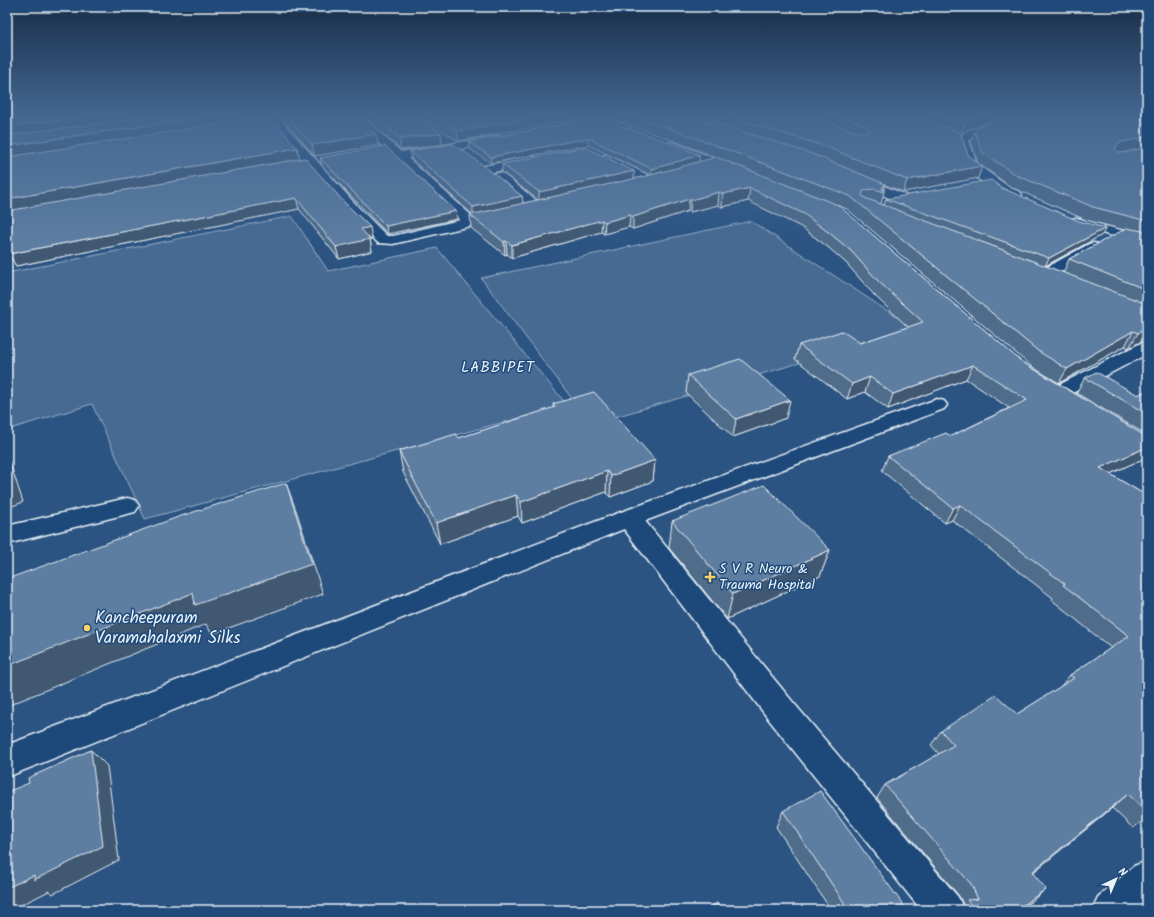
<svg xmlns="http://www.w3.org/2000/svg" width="1154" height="917" font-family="Kalam,sans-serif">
<rect width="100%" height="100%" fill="#2b5482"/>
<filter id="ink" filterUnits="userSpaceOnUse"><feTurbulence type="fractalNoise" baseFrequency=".025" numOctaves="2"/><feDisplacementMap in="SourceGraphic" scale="8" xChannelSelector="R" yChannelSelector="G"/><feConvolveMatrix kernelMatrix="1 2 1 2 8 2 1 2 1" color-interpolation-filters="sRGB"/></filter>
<g filter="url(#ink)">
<path fill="#476b93" stroke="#98aec6" d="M292,216L328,271L437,248L567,405L145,519L92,404L7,430V273Z
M751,221L915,329L591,424L481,278Z"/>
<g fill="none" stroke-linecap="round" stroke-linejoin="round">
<g stroke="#e8f1f8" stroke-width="3">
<path id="minor" d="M267,116H277L358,207L387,236H393L460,220L350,116H361L401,152L499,136L503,137L505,139L503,141L499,142L408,158L473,217L500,211L505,212L507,215L505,218L393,244L378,243C339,203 299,162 267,116Z
M583,116H597L629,126L630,128L625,131L621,130L584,118Z
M730,116H743L742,118C729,124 702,139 689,136L687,134L689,132Z
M1011,116H1025L1024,118L975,135L969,141L977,164L1010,188L1020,192L1022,195L1020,198C1008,201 972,177 966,167C961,160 960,148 957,140L967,131Z
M672,142L739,168L741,171L739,174H731L668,147L666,145L668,143Z
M607,155L654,178L656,181L654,184H646L603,162L601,159L603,156Z
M531,156L535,157L537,160L535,163L489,173L485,172L483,169L485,166Z
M499,173L503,174L541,204L543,207L541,210H531L495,180L493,177L495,174Z
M857,175L906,195L908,198L906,201H896L853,182L851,179L853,176Z
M1076,218L1147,237V245L1071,225L1069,222L1071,219Z
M1094,243L1099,244L1101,247L1099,250L1052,277L1046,279L1040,277L1038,274L1040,271L1089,244Z
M1147,342V354L1065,397L1058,399L1051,397L1048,393L1051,389L1141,343Z
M937,399L944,401L947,405L944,409L645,521L792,701L958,897L964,910H921L770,721L624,529L7,777V745L621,512Z
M127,498L135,500L139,506L135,512L7,544V526Z
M1147,861V903L1139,910H1092L1098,897L1134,866Z"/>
</g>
<use href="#minor" fill="#1f4a7a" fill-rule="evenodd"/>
</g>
<path fill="#506c8a" stroke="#e8f1f8" d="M266,116V117L300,159L372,239L370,240L372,251L339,259L299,209L16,266L9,254V210Z
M279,116H356L378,145L315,156L282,118Z
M363,116H415L441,133L442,144L401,150Z
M420,116H583L582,118L458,141Z
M603,116H727L710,122L701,120L702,122L707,124L725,126L727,116H1008L967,130L961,134L968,155L982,166L978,178L903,192L885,185L884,191V192L881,204L884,205L886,199L1002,188L1102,235L1045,266L1063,273L1069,259L1124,230L1086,220L1011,187L978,163L971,141L975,131L1147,116V147L1121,153H1123L1147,147V341L1140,342L1129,348L1125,346L1059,383L1031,366L847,209L839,206L1022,362L1147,437V457L1110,474L1147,496V818L1133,828L1112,808L1032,873V901L1018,910H956L963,904L959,896L877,798L885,785L939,754L931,745L941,731L1017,714L1060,687L1070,675L1111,648L1052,600L1053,598L952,520L945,523L882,471L888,456L951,436L1009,408L966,379L888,409L865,392L847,399L795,359L799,345L860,343L908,327L875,296L847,264L829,248L801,227L748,201L722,207L718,205L690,212L688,211L633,229L629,227L604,234L601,232L512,258L507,254L505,255L471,228L470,215L472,214L411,159L410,151L522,196L523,203L538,200L502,172V164L634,171V179L650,175L588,145L491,163L470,149L469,142L597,118L699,162L716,157L672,140Z
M320,158L456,211L457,219L388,234L322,166Z
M688,375L786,418L733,437L686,393Z
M1085,378L1138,395L1147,390V435L1076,393Z
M553,404L655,460L653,481L610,497L606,492L522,523L518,516L440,544L403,472L399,451L459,438L553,408Z
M672,521L830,550L820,576L727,619L669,548Z
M783,811L907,910H831L776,827Z"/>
<path fill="#415871" stroke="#e8f1f8" d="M92,116H178L7,137V126Z
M211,116H266V118L7,158V146Z
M539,116H583L582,118L458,141L457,131Z
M711,116H727L710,122Z
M981,116H1008L967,130L961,134L964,124L970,119Z
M441,133L442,144L401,150L400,139Z
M376,134L378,145L315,156L312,145Z
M1147,137V147L1113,155L1110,160L1118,143Z
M588,138V145L491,163V157Z
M297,148L300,159L10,212L7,206V199Z
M700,155L699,162L651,175L652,169Z
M982,166L978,178L903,192L907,180Z
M634,171V179L539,200V192Z
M885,184L883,192L882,188Z
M750,188L748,201L722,207L723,194Z
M719,192L718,205L690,212L691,200Z
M522,196L523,204L473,215V207Z
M296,198L299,209L16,266L9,254Z
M689,199L688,211L633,229V217Z
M456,211L457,219L388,234L386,226Z
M630,215L629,227L604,234L605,222Z
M602,220L601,232L512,258V245Z
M370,227L372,239L370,240L372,251L339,259L336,247L361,229Z
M1106,228L1102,235L1045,266L1049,258Z
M506,241L507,254L505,255L504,242Z
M1147,328V341L1140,342L1129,348L1138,333Z
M1133,331L1125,346L1059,383L1067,369Z
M973,365L966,379L888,409L893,394Z
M870,377L865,392L847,399L852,384Z
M790,400L786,418L733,437L736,419Z
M1147,447V457L1090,483L1100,468Z
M7,458L9,460L23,502L7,508Z
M655,460L653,481L610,497L611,476Z
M607,471L606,492L522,523L521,502Z
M286,483L297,513L323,594L212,634L206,624L7,706V666Z
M516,495L518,516L440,544L436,523Z
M960,505L952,520L945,523L953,508Z
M830,550L820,576L727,619L733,594Z
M91,750L107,766L119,860L53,894L49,891L11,910H7V888Z
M1128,794L1112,808L1018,885L1032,872Z
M1046,889L1032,901L1018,910H1016Z"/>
<path fill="#5d7da1" stroke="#e8f1f8" d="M7,116H92L7,126Z
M161,116H211L7,146V135Z
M271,116L297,148L7,199V157Z
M286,116H356L376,134L312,145Z
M373,116H415L441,133L400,139Z
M434,116H539L457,131Z
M634,116H691L701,118L702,122L707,124L713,122L815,155L885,184L882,188L884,192L875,189L864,190L862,195L865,198L1147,304V328L1138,333L1133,331L1067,369L1038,351L850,196L672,129Z
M727,116H813L857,132L866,133L869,129L866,126L840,116H912L960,132L968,155L982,166L907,180L824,146Z
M941,116H981L970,119L964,124Z
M1009,116H1147V137L1118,143L1115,149L1118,152L1123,153L1147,147V221L1093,207L1016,175L982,152L975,131L980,126Z
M597,118L663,140L700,155L652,169L588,138L491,157L469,142Z
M453,144L483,165L522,196L473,207L410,151Z
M385,146L456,211L386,226L320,158Z
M585,147L634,171L539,192L502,164Z
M716,157L838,205L1022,362L1147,437V447L1100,468L1147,496V812L1128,794L1032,872L1046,889L1016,910H975L967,900L978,899L971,884L885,785L954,745L941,731L996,695L1017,714L1074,678L1070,675L1129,636L1063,585L1065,584L960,505L953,508L888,456L946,433L951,436L1027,400L973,365L893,394L870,377L852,384L799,345L842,331L860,343L923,322L879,282L851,251L832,235L804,214L750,188L723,194L719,192L691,200L689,199L633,217L630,215L605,222L602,220L512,245L506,241L504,242L470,215L651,175Z
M305,158L344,202L370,227L361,229L370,239L336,247L296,198L9,254L7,232V211Z
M991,180L1002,188L1079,221L1106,228L1049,258L886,199Z
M1127,228L1147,232V290L1069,259Z
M740,359L790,400L736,419L688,375Z
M1096,372L1138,395L1147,390V414L1085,378Z
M594,392L655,460L611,476L607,471L521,502L516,495L436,523L399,451L456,434L459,438L555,407L553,404Z
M7,474L11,485L7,486Z
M286,483L312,564L195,605L193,593L7,666V579L181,516Z
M764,485L830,550L733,594L672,521Z
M91,750L103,846L34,880V875L7,888V792L29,783L28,778Z
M820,791L907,910H849L783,811Z
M717,903L721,910H705Z"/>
</g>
<linearGradient id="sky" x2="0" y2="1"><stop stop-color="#182e48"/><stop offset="0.48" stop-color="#446792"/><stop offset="1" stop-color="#446792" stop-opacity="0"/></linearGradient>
<rect width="1154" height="244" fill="url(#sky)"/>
<g fill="#ffd166" stroke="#1f4a7a" stroke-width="1.5">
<path d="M708 571h4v4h4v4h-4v4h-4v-4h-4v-4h4z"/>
<circle cx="87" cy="628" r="4"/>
</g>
<g text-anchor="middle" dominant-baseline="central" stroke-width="3" stroke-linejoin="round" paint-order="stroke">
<g font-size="14" fill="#e8f1f8" stroke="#1f4a7a" text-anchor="start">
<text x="719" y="569">S V R Neuro &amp;<tspan x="719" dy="16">Trauma Hospital</tspan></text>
</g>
<g font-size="15" letter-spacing="1" fill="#e8f1f8" stroke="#1f4a7a">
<text x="498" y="368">LABBIPET</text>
</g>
<g font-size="17" fill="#e8f1f8" stroke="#1f4a7a" text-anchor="start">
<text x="95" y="618">Kancheepuram<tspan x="95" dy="20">Varamahalaxmi Silks</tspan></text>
</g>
</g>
<rect width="1154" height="917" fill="none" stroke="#1f4a7a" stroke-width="24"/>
<rect x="12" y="12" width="1130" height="893" fill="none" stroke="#e8f1f8" stroke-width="1.5" filter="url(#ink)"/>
<g transform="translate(1116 879) rotate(44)" stroke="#1f4a7a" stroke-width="3" paint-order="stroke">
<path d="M0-3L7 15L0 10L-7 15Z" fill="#e8f1f8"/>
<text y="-6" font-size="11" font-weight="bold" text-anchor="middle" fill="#e8f1f8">N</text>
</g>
</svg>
